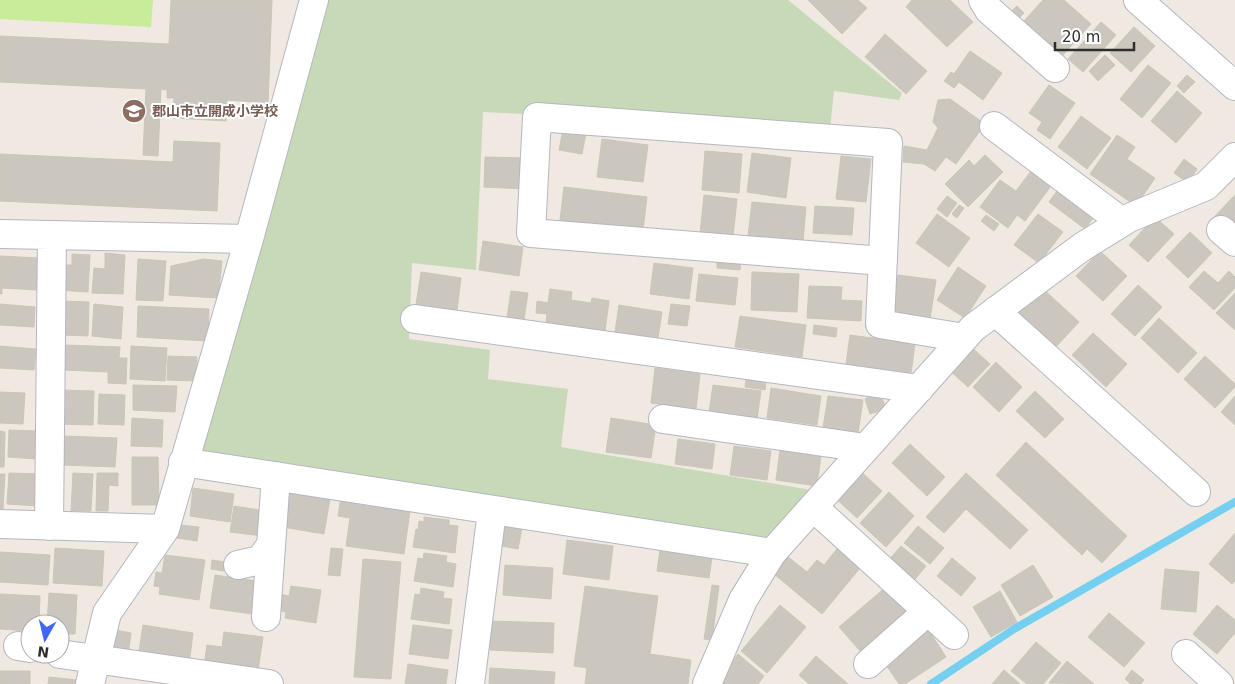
<svg xmlns="http://www.w3.org/2000/svg" width="1235" height="684" font-family="'DejaVu Sans','Noto Sans JP',sans-serif">
<rect width="100%" height="100%" fill="#efe9e1"/>
<path fill="#c8d9b8" d="M324,0H788L902,93L899,100L834,91L830,129L527,106L525,114L483,112L476,270L412,263L409,339L490,350L488,379L568,389L561,447L811,490L765,544L200,456Z"/>
<path fill="#c9ec9a" d="M0,0H153L151,27L0,19Z"/>
<g fill="none" stroke-linecap="round" stroke-linejoin="round">
<path stroke="#75cff0" stroke-width="8" d="M931,684L1014,629L1235,502"/>
</g>
<path fill="#cbc7bf" stroke="#cbc5ba" d="M171,0H272L268,103L227,100L226,121L173,118L174,98H167V90L161,89L158,156L143,155L146,89L0,82V36L169,44Z
M808,0H858L867,8L842,34Z
M912,0H950L973,22L947,47L906,7Z
M1043,0H1064L1091,24L1063,55L1024,21Z
M1017,6L1024,13L1016,21L1008,14Z
M1101,22L1116,35L1083,72L1068,59Z
M1134,27L1155,46L1131,72L1110,53Z
M885,34L927,71L906,94L865,57Z
M970,51L1002,73L983,100L959,82L954,88L944,81L951,72L954,74Z
M1105,55L1115,65L1098,81L1089,71Z
M1148,65L1171,83L1142,118L1120,99Z
M1187,75L1195,82L1184,93L1177,86Z
M1049,85L1075,103L1050,139L1037,130L1042,122L1029,113Z
M1177,91L1202,113L1176,143L1151,121Z
M950,99L985,124L956,164L946,157L935,171L924,164L903,162L904,146L927,150L938,128L933,122L938,100Z
M1081,116L1111,138L1087,169L1058,147Z
M563,129L586,133L582,154L559,150Z
M1117,135L1135,147L1127,159L1155,178L1136,206L1090,174Z
M602,139L648,145L643,182L597,177Z
M174,141L220,143L217,211L0,201V154L173,162Z
M705,151L742,154L739,193L702,190Z
M752,153L791,158L786,198L747,192Z
M985,155L1003,172L968,207L945,184L969,160L974,166Z
M841,156L871,159L866,202L836,199Z
M485,157L527,158L526,189L484,187Z
M1184,159L1197,169L1188,183L1174,173Z
M1031,171L1051,186L1025,221L1017,215L1008,228L980,207L1000,180L1016,191Z
M1062,184L1098,211L1085,229L1049,202Z
M564,187L647,197L643,230L560,220Z
M704,195L737,199L733,237L700,234Z
M1235,195V235L1215,216Z
M947,196L957,203L947,217L937,209Z
M752,202L806,207L803,242L748,236Z
M959,205L964,208L957,218L952,214Z
M815,206L854,208L852,235L813,233Z
M937,214L970,238L949,267L916,243Z
M1038,214L1063,232L1039,263L1014,245Z
M986,215L999,224L994,231L981,221Z
M1155,217L1174,234L1148,262L1129,245Z
M1190,232L1212,253L1188,278L1166,257Z
M483,241L523,247L519,276L479,270Z
M1100,251L1127,276L1103,301L1076,276Z
M105,253L125,255L123,294L92,293L94,268L105,269Z
M72,254L90,255L88,292L58,290L60,265H72Z
M0,256L39,258L36,290L2,288V294H0Z
M138,259L166,261L163,301L136,300Z
M204,259L222,261L218,298L169,295L171,266Z
M717,259L741,261L740,270L717,268Z
M654,263L693,268L689,299L650,294Z
M958,267L986,286L965,318L937,300Z
M1204,271L1218,283L1229,271L1235,277V288L1214,310L1189,287Z
M421,272L461,278L457,310L416,305Z
M752,272L799,274L797,312L751,310Z
M699,274L738,278L735,305L696,301Z
M898,275L936,280L930,319L893,314Z
M1138,285L1162,307L1135,336L1111,314Z
M809,286L842,287L841,300L862,301L861,321L807,318Z
M1040,286L1079,322L1054,349L1015,313Z
M550,289L572,292L571,300L591,303L592,298L609,301L605,331L546,322L547,314L536,313L537,301L548,303Z
M511,291L528,293L524,319L507,317Z
M1235,293V330L1216,313Z
M63,301L89,302L88,336L62,335Z
M0,304L35,307L34,327L0,325Z
M94,304L123,307L121,339L92,336Z
M671,304L690,306L687,326L668,324Z
M619,305L662,312L658,338L615,332Z
M138,306L209,309L208,341L137,337Z
M740,316L806,325L802,357L735,347Z
M1159,318L1197,353L1178,373L1141,338Z
M814,325L837,328L836,337L813,334Z
M1093,333L1127,364L1106,387L1072,355Z
M850,335L915,344L911,373L846,364Z
M65,345L120,347L119,358H127L126,384L108,383V372L64,370Z
M969,345L990,364L968,387L947,368Z
M0,346L36,349L34,370L0,368Z
M131,346L167,348L165,381L130,379Z
M168,356L197,357L196,381L167,380Z
M1205,356L1235,384V387L1215,408L1184,379Z
M996,362L1022,387L999,412L973,387Z
M655,368L700,374L696,409L651,403Z
M747,372L767,374L765,390L745,387Z
M133,385L177,386L175,412L133,410Z
M713,385L761,391L757,419L709,412Z
M771,388L821,396L817,425L767,418Z
M60,390L94,391L93,425L59,424Z
M1035,391L1064,419L1045,438L1016,411Z
M0,392L25,393L23,424L0,423Z
M880,393L886,409L870,414L865,399Z
M99,394L125,395L124,425L98,424Z
M828,396L863,400L858,433L823,428Z
M1235,396V425L1221,412Z
M132,418L163,420L162,447L131,446Z
M611,418L656,425L651,458L606,452Z
M9,430L38,431L37,459L8,457Z
M0,431L5,432L4,467H0Z
M64,436L117,438L115,467L63,465Z
M678,439L715,444L712,469L675,464Z
M1026,442L1127,536L1102,563L1087,549L1082,555L996,475Z
M910,444L945,477L927,496L892,463Z
M734,446L771,451L767,480L730,475Z
M780,450L821,455L817,486L776,480Z
M132,457H158L159,505H132Z
M856,467L882,491L857,518L831,494Z
M9,473L41,474L39,506L7,504Z
M73,473L93,474L91,511H71Z
M97,473H118V486L109,485L108,511H96Z
M966,473L1028,530L1010,549L966,509L944,533L926,517Z
M0,474H5L3,509H0Z
M193,488L234,494L230,522L190,516Z
M889,492L914,516L886,547L860,523Z
M289,493L330,499L324,534L283,527Z
M341,497L360,499L359,505L410,511L404,554L346,546L350,518L338,516Z
M234,506L265,511L262,536L230,532Z
M424,517L449,520V525L458,526L455,553L413,547L416,529L418,530L419,521L424,522Z
M500,524L522,528L518,549L496,545Z
M179,525L199,527L197,541L177,538Z
M918,526L944,548L930,564L904,543Z
M1235,533V581L1232,584L1209,564Z
M567,540L613,546L609,580L563,574Z
M901,546L926,566L911,584L886,563Z
M55,548L104,551L102,586L53,583Z
M331,548L343,549L340,576L328,575Z
M837,549L860,568L822,614L768,569L782,552L807,572L817,560L824,565Z
M660,550L712,558L709,578L657,571Z
M0,552L50,555L48,585L0,582Z
M424,553L447,556L446,562L456,564L453,587L414,581L418,558L423,559Z
M165,555L205,560L199,600L159,594L160,587L154,586L156,572L162,573Z
M952,558L976,578L961,596L937,576Z
M363,559L401,562L391,679L354,677Z
M212,560L226,562L224,571L211,569Z
M505,565L553,568L551,599L503,595Z
M1033,565L1053,597L1020,616L1001,585Z
M1165,569L1199,572L1196,612L1161,609Z
M215,575L257,581L252,614L210,608Z
M712,585L719,586L712,640L704,639Z
M291,586L321,590L316,623L285,618L286,612L277,610L280,594L289,596Z
M585,586L658,596L650,654L691,660L688,684H585L587,668L574,666Z
M886,587L908,613L861,652L839,627Z
M421,588L444,592L443,598L452,599L449,624L411,619L415,594L420,595Z
M1000,591L1017,622L991,637L973,607Z
M49,593L77,595L75,634H60V624H47Z
M0,594L40,596L39,624H30V631L0,629Z
M780,605L806,627L767,673L741,651Z
M1217,605L1235,620V633L1217,654L1193,634Z
M1109,613L1145,643L1124,667L1088,637Z
M491,621L554,623L553,653L490,650Z
M143,625L193,633L189,665L138,658Z
M413,625L452,630L448,659L409,654Z
M928,629L946,657L905,684H899L882,659Z
M115,630L131,633L128,655L112,652Z
M224,632L263,637L258,671L204,666L207,645L222,647Z
M1036,642L1061,663L1043,684H1027L1011,671Z
M738,654L764,676L758,684H720L716,681Z
M816,656L848,684H809L799,675Z
M1067,661L1094,684L1049,683Z
M408,664L448,670L446,684H405Z
M490,668L555,672L554,684H489Z
M1004,670L1020,684H992Z
M1132,670L1144,680L1141,684H1131L1125,679Z
M0,671H30V684H0Z
M49,677L77,680V684H48Z"/>
<g fill="none" stroke-linecap="round" stroke-linejoin="round">
<g stroke="#b4b7c1" stroke-width="30">
<path id="minor" d="M983,0L989,10L1055,68
M1138,0L1235,86
M994,126L1122,222
M1221,230L1235,242
M0,234L249,239
M883,261L531,233L537,117L888,143L880,324L964,338
M995,311L1196,492
M415,319L919,389
M663,419L865,448
M183,462L772,553
M813,507L954,635
M0,524L165,529
M49,526L52,235
M238,565L260,560L271,545
M266,617L276,476
M18,646L30,648
M60,654L269,684
M1186,654L1219,684
M868,664L928,611
M90,684L107,613L165,529L249,239L314,0
M470,684L492,511
M707,684L743,600L772,553L973,328L1082,247L1129,218L1206,186L1235,157"/>
</g>
<use href="#minor" stroke="#fff" stroke-width="28"/>
</g>
<defs>
<g id="school-disc" transform="scale(1.25)"><circle r="9.5" fill="#8d6e63" stroke="#fff"/><path d="M0-5L7-2L0 1L-7-2ZM-4 1L0 2.5L4 1V4Q0 6-4 4Z" fill="#fff"/></g>
</defs>
<g fill-rule="evenodd">
<use href="#school-disc" x="134" y="111"/>
</g>
<g text-anchor="middle" dominant-baseline="central" stroke-width="4" stroke-linejoin="round" paint-order="stroke">
<g font-size="14" font-weight="bold" fill="#785e54" stroke="#fff" text-anchor="start">
<text x="152" y="111">郡山市立開成小学校</text>
</g>
</g>
<g transform="translate(45 639) rotate(188)"><circle r="24" fill="#ffffff" stroke="#ababab"/>
<path d="M0-4L9 19L0 12L-9 19Z" fill="#4264fb"/>
<text y="-8" font-size="14" font-weight="bold" text-anchor="middle" fill="#2e2e2e">N</text>
</g>
<path d="M1055 42v8h79v-8" fill="none" stroke="#2e2e2e" stroke-width="2.5"/>
<text x="1062" y="42" font-size="15" fill="#2e2e2e" stroke="#ffffff" stroke-width="4" paint-order="stroke">20 m</text>
</svg>
